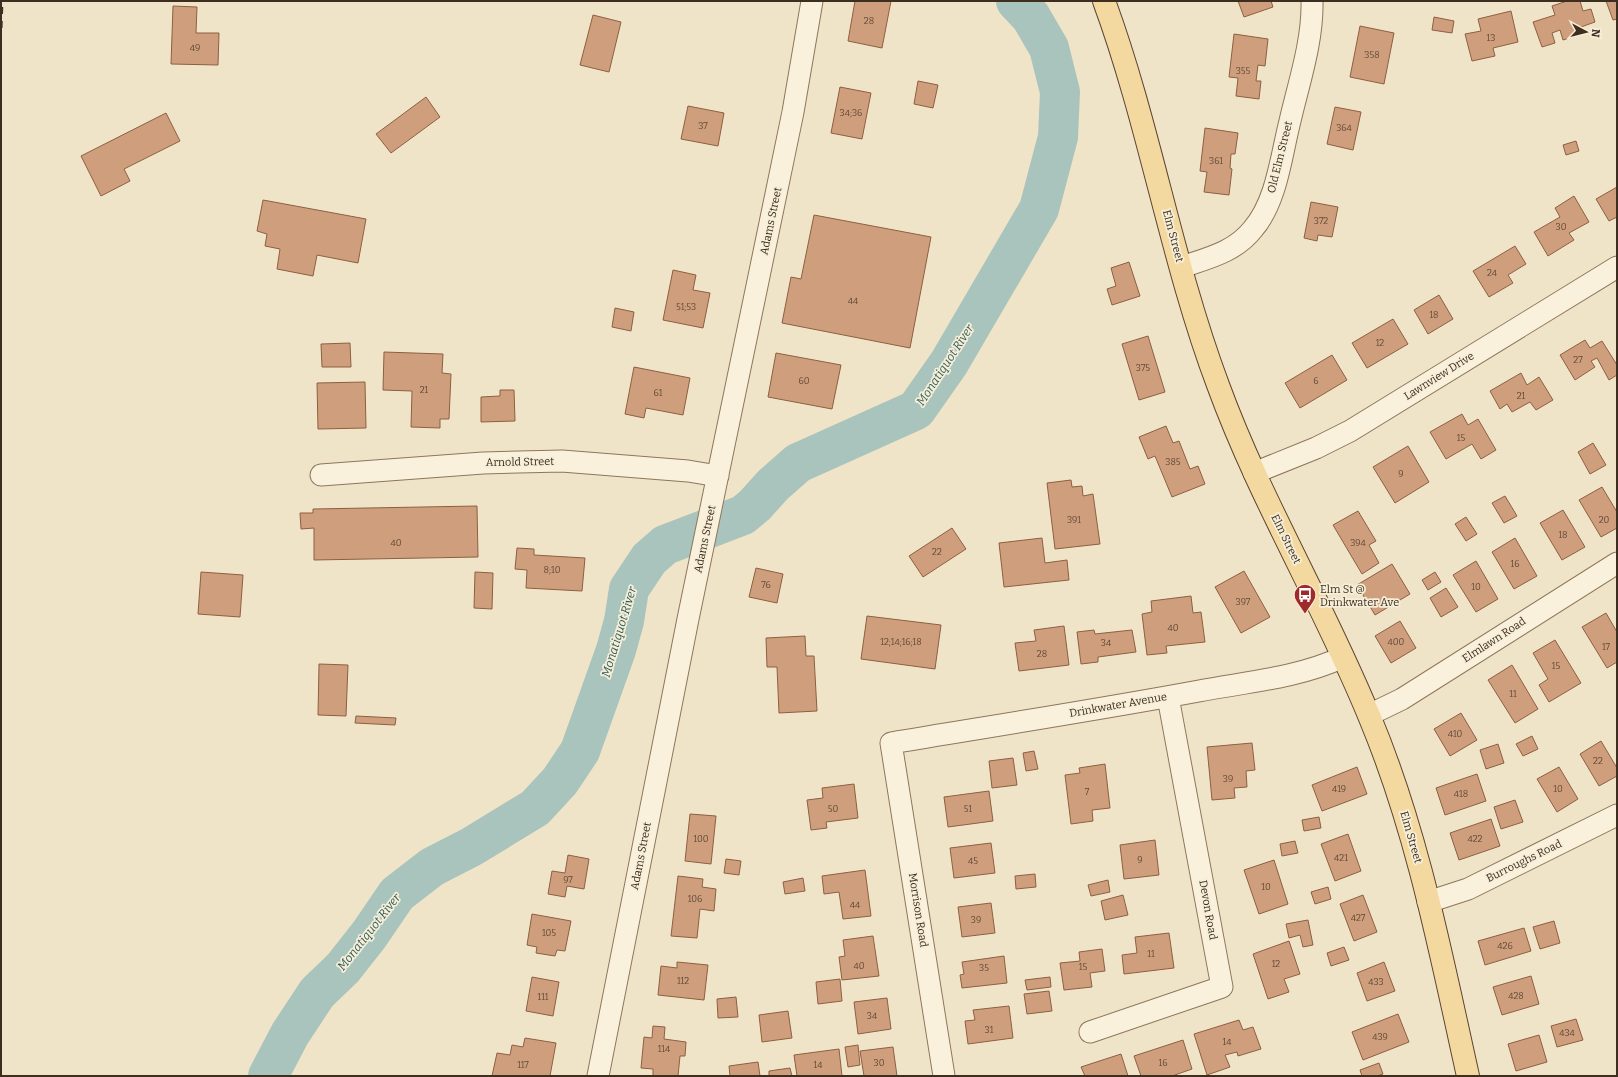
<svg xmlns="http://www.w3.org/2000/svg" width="1618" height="1077" font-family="Bitter,serif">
<rect width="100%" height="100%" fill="#f0e4c8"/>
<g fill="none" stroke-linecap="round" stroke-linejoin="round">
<path stroke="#a9c4bc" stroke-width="40" d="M268,1076L290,1034L317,993L343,968L369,935L397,894L432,867L471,847L535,808L560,781L580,751L616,650L624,621L629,589L649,559L665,545L743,515L755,505L773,485L798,463L916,410L949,363L1039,209L1058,137L1060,92L1049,48L1031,17L1016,1"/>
</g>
<path fill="#cf9f7d" stroke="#8d5f41" d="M855,1H891L882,48L848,41Z
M1238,1H1271L1273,7L1244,17Z
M1567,1H1580L1583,11L1591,9L1595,22L1578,28L1580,35L1563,40L1560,30L1552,33L1555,43L1542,47L1533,22L1555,15L1552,6Z
M1606,1H1617V19L1613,20Z
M173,6L197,7L196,33H219L218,65L171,64Z
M1511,11L1518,42L1493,48L1495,56L1472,61L1465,34L1481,31L1478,19Z
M593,15L621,22L609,72L580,65Z
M1434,17L1454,21L1452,33L1432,30Z
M1360,26L1394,33L1384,84L1350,77Z
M1234,34L1268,39L1265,66L1258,65L1256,81H1261L1259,99L1236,96L1238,78L1229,77Z
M918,81L938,85L933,108L914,104Z
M840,87L871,93L862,139L831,133Z
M426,97L440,117L391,153L376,134Z
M688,106L724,113L718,146L681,139Z
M1335,107L1361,112L1353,150L1327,144Z
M166,113L180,141L124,169L130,181L101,196L81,156Z
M1205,128L1238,133L1235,154H1231L1230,168L1232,169L1229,195L1204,192L1207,172L1200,171Z
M1576,141L1579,151L1566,155L1563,145Z
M1617,187V217L1609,221L1596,199Z
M1574,196L1589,222L1569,233L1574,240L1548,256L1534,232L1560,217L1555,208Z
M263,200L366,219L358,263L317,255L313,276L277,269L280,249L265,246L267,234L257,231Z
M1311,202L1338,207L1332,237L1318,235L1317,241L1304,238Z
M814,215L931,237L910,348L782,323L791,277L801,279Z
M1515,246L1526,264L1508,275L1513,283L1489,297L1473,271Z
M1129,262L1140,296L1112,305L1107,289L1116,286L1111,268Z
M673,270L696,275L693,290L710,293L703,328L663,320Z
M1439,295L1453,319L1428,334L1414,310Z
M615,308L634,312L631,331L612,327Z
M1393,319L1408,344L1367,368L1352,343Z
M1148,336L1165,392L1139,400L1122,344Z
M1585,340L1590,348L1602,341L1617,365V375L1609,380L1597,358L1591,361L1595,367L1575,380L1560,355Z
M350,343L351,367H322L321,344Z
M384,352L443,354L442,373L451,374L449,419H440V428L411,427L412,391L383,390Z
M776,353L841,365L832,409L768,397Z
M1332,355L1347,380L1300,408L1285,383Z
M634,367L690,378L683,415L646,408L644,418L625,414Z
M1521,373L1527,385L1539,377L1553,400L1536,410L1530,402L1512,412L1507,404L1500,409L1490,391Z
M365,382L366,428L318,429L317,383Z
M500,390H514L515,421L481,422V397L500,396Z
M1462,414L1468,425L1478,419L1496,450L1481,459L1472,444L1446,459L1430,432Z
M1166,426L1173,443L1179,441L1190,469L1198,466L1205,484L1172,497L1155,456L1148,459L1139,437Z
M1593,443L1606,465L1590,474L1578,452Z
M1408,446L1429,482L1395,503L1373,467Z
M1071,480L1072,487L1082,486L1083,496L1093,494L1100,544L1055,549L1047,483Z
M1602,487L1617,512V528L1601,537L1579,500Z
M1505,496L1517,516L1504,523L1492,503Z
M477,506L478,557L314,560V528L301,529L300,513H313V509Z
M1563,510L1585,547L1562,560L1540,523Z
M1358,511L1376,541L1369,545L1379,563L1362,574L1333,525Z
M1466,517L1477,534L1466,541L1455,524Z
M952,528L966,549L923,577L909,556Z
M1042,538L1045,563L1067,560L1069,580L1004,587L999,543Z
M1515,538L1537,576L1514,589L1492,552Z
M517,548L534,549V555L585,558L582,591L526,588L527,570L515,569Z
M1476,561L1498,599L1476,612L1453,575Z
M1392,564L1410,594L1375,615L1357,585Z
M756,568L783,574L777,603L749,597Z
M1244,571L1270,617L1241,633L1215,587Z
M201,572L243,575L240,617L198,614Z
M475,572L493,573L492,609L474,608Z
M1435,572L1441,582L1428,590L1422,580Z
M1446,588L1458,607L1441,617L1430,598Z
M1191,596L1193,613L1201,612L1205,642L1166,646L1167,653L1147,655L1142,614L1152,612L1151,601Z
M1606,613L1617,632V662L1607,668L1582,627Z
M867,616L941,625L935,669L861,659Z
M1400,621L1416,648L1391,663L1375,636Z
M1064,626L1069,665L1019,671L1015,643L1036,641L1034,630Z
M1094,630L1095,634L1132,630L1136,652L1098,657V662L1081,664L1077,632Z
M805,636L806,656H814L817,711L779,713L777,667H767L766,638Z
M1555,640L1581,683L1549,702L1539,685L1548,679L1533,653Z
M319,664L348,665L346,716L318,715Z
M1512,665L1538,709L1515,723L1488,680Z
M1461,713L1477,740L1450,756L1434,729Z
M356,716L396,718L395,725L355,723Z
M1532,736L1538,749L1523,756L1516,744Z
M1601,741L1617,768V776L1599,786L1580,754Z
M1252,743L1255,770L1246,771L1247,787L1234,788L1235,798L1212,800L1207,747Z
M1498,744L1504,763L1486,769L1480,750Z
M1034,751L1038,769L1026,771L1023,753Z
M1013,758L1017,785L992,788L989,761Z
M1105,764L1110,808L1092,810L1093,821L1071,824L1065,775L1080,773L1079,768Z
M1357,767L1367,794L1322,811L1312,785Z
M1559,767L1578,799L1557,812L1537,779Z
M1477,774L1486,801L1445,815L1436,788Z
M854,784L858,818L826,822L827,828L811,830L807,800L823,798L822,788Z
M989,791L993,821L948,827L944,797Z
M1515,800L1523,822L1501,829L1494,807Z
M690,814L716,816L711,864L685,861Z
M1319,817L1321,828L1304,831L1302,820Z
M1491,819L1500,846L1459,860L1450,833Z
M1348,834L1361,871L1335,881L1321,844Z
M1155,840L1159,875L1124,879L1120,845Z
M1295,841L1298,853L1282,856L1280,844Z
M991,843L995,873L954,878L950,848Z
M568,855L589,859L584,889L567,886L565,897L548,894L552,871L565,873Z
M726,859L741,861L739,875L724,873Z
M1274,860L1288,904L1259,914L1244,870Z
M865,870L871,916L843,919L839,892L824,894L822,876Z
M1035,874L1036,887L1016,889L1015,876Z
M678,876L703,879L702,887L716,889L714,911L700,909L697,938L671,936Z
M803,878L805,891L785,894L783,882Z
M1108,880L1110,892L1091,896L1088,885Z
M1328,887L1331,899L1315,904L1311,892Z
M1123,895L1128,915L1105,920L1101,901Z
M1363,895L1377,932L1354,941L1340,904Z
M991,903L995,933L962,937L958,907Z
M532,914L571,921L565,951L557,950L555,956L536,953L537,947L527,945Z
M1308,920L1313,945L1303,947L1300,935L1289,938L1286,924Z
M1554,921L1560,943L1540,949L1533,927Z
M1524,928L1531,951L1485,965L1478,941Z
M1169,933L1174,968L1124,974L1122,955L1137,953L1135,937Z
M873,936L879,976L842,980L839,957L845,956L843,940Z
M1289,941L1300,974L1284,979L1289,992L1268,999L1253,954Z
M1344,947L1349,960L1331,966L1327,953Z
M1102,949L1105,971L1090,973L1092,987L1064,990L1060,963L1080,961L1079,952Z
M1004,956L1007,983L962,988L960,975L964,974L962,962Z
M677,962L708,965L704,1000L658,995L661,966L677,968Z
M1384,962L1395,991L1367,1001L1357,973Z
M1531,976L1539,1004L1502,1015L1493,987Z
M532,977L559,982L553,1016L526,1011Z
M1050,977L1051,987L1027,990L1025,980Z
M840,979L842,1001L818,1004L816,982Z
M1049,991L1052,1011L1027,1014L1024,994Z
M736,997L738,1017L718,1018L717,999Z
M887,998L891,1029L858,1034L854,1002Z
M1009,1006L1013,1038L968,1044L965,1021L975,1020L973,1010Z
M788,1011L792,1038L762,1042L759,1015Z
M1398,1014L1409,1042L1363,1060L1352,1032Z
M1576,1019L1583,1040L1557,1047L1551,1026Z
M1239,1020L1243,1030L1253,1027L1261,1049L1238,1056L1237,1052L1225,1055L1230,1067L1207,1075L1194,1034Z
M653,1026L665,1027L664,1039L686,1042L685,1056H680L678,1076H653V1069L641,1068L644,1037L652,1038Z
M1539,1035L1547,1062L1516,1071L1508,1044Z
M525,1038L556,1043L550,1076H492L497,1053L510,1055L512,1045L523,1047Z
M1183,1040L1192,1069L1172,1076H1141L1134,1056Z
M858,1045L860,1065L848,1067L845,1047Z
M893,1047L897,1076H864L860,1051Z
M839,1049L842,1076H797L794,1055Z
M1121,1054L1128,1076H1085L1081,1067Z
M758,1062L760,1076H730L729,1066Z
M1379,1063L1383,1074L1377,1076H1362L1360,1070Z
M790,1068L792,1076H769V1071Z"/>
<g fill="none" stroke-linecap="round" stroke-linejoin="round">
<g stroke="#8d765c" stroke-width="23">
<path id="minor" d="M1182,267C1208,258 1235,252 1253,229C1277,201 1281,156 1290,121C1299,82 1313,41 1312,1
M1254,473L1316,448L1350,431L1617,267
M321,475L483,463L562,461L688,471L718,476
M1369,715L1402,699L1617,563
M1428,902L1468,889L1617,815
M1090,1032L1222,987L1168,697
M598,1076L688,619L793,112L812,1
M944,1076L891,743C993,726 1096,710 1199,691C1246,682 1298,678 1343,657"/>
</g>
<g stroke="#5b4430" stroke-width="24">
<path id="major" d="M1104,1C1150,126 1171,260 1218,385C1260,500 1324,605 1370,718C1418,833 1441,955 1468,1076"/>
</g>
<use href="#minor" stroke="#faf1dc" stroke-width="21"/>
<use href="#major" stroke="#f3d9a0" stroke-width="22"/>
<path stroke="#3d2e20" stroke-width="3" stroke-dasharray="7 7" stroke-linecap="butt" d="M1,28L2,1"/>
</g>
<defs>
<g id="bus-pin" transform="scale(1.15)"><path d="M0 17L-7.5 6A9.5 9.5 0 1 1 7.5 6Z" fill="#9e2a2b" stroke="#f7eed8"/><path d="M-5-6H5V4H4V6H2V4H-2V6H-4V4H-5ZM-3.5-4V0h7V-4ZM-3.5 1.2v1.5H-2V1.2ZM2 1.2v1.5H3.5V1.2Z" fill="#fff"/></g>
</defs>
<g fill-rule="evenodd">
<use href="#bus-pin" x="1305" y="595"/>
</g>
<g text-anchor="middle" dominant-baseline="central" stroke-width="3.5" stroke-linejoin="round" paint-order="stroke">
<g font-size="9" fill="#624a37">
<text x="869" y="21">28</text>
<text x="1491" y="38">13</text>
<text x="195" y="48">49</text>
<text x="1372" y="55">358</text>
<text x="1243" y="71">355</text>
<text x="851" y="113">34;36</text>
<text x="703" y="126">37</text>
<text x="1344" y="128">364</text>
<text x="1216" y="161">361</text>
<text x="1321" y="221">372</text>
<text x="1561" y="227">30</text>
<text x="1492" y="273">24</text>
<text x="853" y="301">44</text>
<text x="686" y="307">51;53</text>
<text x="1434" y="315">18</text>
<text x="1380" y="343">12</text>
<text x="1578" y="360">27</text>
<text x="1143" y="368">375</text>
<text x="804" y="381">60</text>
<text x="1316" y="381">6</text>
<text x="424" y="390">21</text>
<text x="658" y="393">61</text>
<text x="1521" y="396">21</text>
<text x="1461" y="438">15</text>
<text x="1173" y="462">385</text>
<text x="1401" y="474">9</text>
<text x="1074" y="520">391</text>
<text x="1604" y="520">20</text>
<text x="1563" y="535">18</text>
<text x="396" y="543">40</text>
<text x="1358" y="543">394</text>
<text x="937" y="552">22</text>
<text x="1515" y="564">16</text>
<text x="552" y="570">8;10</text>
<text x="766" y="585">76</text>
<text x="1476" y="587">10</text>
<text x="1243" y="602">397</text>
<text x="1173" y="628">40</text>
<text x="901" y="642">12;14;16;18</text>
<text x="1396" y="642">400</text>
<text x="1106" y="643">34</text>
<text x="1606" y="647">17</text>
<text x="1042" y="654">28</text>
<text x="1556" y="666">15</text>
<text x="1513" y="694">11</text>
<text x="1455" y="734">410</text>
<text x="1598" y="761">22</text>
<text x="1228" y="779">39</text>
<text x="1339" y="789">419</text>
<text x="1558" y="789">10</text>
<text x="1087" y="792">7</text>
<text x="1461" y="794">418</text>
<text x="833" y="809">50</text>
<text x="968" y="809">51</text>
<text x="701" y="839">100</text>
<text x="1475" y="839">422</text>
<text x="1341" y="858">421</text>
<text x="1140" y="860">9</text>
<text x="973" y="861">45</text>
<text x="568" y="880">97</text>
<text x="1266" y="887">10</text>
<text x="695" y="899">106</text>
<text x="855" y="905">44</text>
<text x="1358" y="918">427</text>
<text x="976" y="920">39</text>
<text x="549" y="933">105</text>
<text x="1505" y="946">426</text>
<text x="1151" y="954">11</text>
<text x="1276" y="964">12</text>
<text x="859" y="966">40</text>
<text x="1083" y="967">15</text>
<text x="984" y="968">35</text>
<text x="683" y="981">112</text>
<text x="1376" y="982">433</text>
<text x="1516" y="996">428</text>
<text x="543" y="997">111</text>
<text x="872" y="1016">34</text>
<text x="989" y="1030">31</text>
<text x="1567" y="1033">434</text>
<text x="1380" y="1037">439</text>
<text x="1227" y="1042">14</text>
<text x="664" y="1049">114</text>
<text x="879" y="1063">30</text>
<text x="1163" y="1063">16</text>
<text x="523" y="1065">117</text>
<text x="818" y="1065">14</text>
</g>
<g font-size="11" fill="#3d2e20" stroke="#f7eed8">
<text transform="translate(1280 157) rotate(-76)">Old Elm Street</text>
<text transform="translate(771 221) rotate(-78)">Adams Street</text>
<text transform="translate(1173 236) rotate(75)">Elm Street</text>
<text transform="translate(1439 376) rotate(-32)">Lawnview Drive</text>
<text transform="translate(520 462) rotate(-1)">Arnold Street</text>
<text transform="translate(705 539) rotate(-78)">Adams Street</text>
<text transform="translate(1286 539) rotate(64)">Elm Street</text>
<text transform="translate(1494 640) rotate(-33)">Elmlawn Road</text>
<text transform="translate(1118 705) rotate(-10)">Drinkwater Avenue</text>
<text transform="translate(1411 837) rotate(74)">Elm Street</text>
<text transform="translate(641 856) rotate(-79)">Adams Street</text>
<text transform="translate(1524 861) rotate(-26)">Burroughs Road</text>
<text transform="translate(918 910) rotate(81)">Morrison Road</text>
<text transform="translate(1208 910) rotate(80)">Devon Road</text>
</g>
<g font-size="11" fill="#3d2e20" stroke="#f7eed8" text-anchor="start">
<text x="1320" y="589">Elm St @<tspan x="1320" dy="13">Drinkwater Ave</tspan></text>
</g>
<g font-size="12" font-style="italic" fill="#2f5d5a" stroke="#f7eed8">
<text transform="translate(945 365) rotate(-57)">Monatiquot River</text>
<text transform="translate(619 632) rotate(-73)">Monatiquot River</text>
<text transform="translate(369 932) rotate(-52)">Monatiquot River</text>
</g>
</g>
<rect width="1618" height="1077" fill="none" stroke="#3d2e20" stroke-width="4"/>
<g transform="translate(1586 32) rotate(97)" stroke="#f7eed8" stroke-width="3" paint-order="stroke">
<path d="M0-3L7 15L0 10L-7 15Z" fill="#3d2e20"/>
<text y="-6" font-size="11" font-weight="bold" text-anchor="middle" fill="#3d2e20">N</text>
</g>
</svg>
